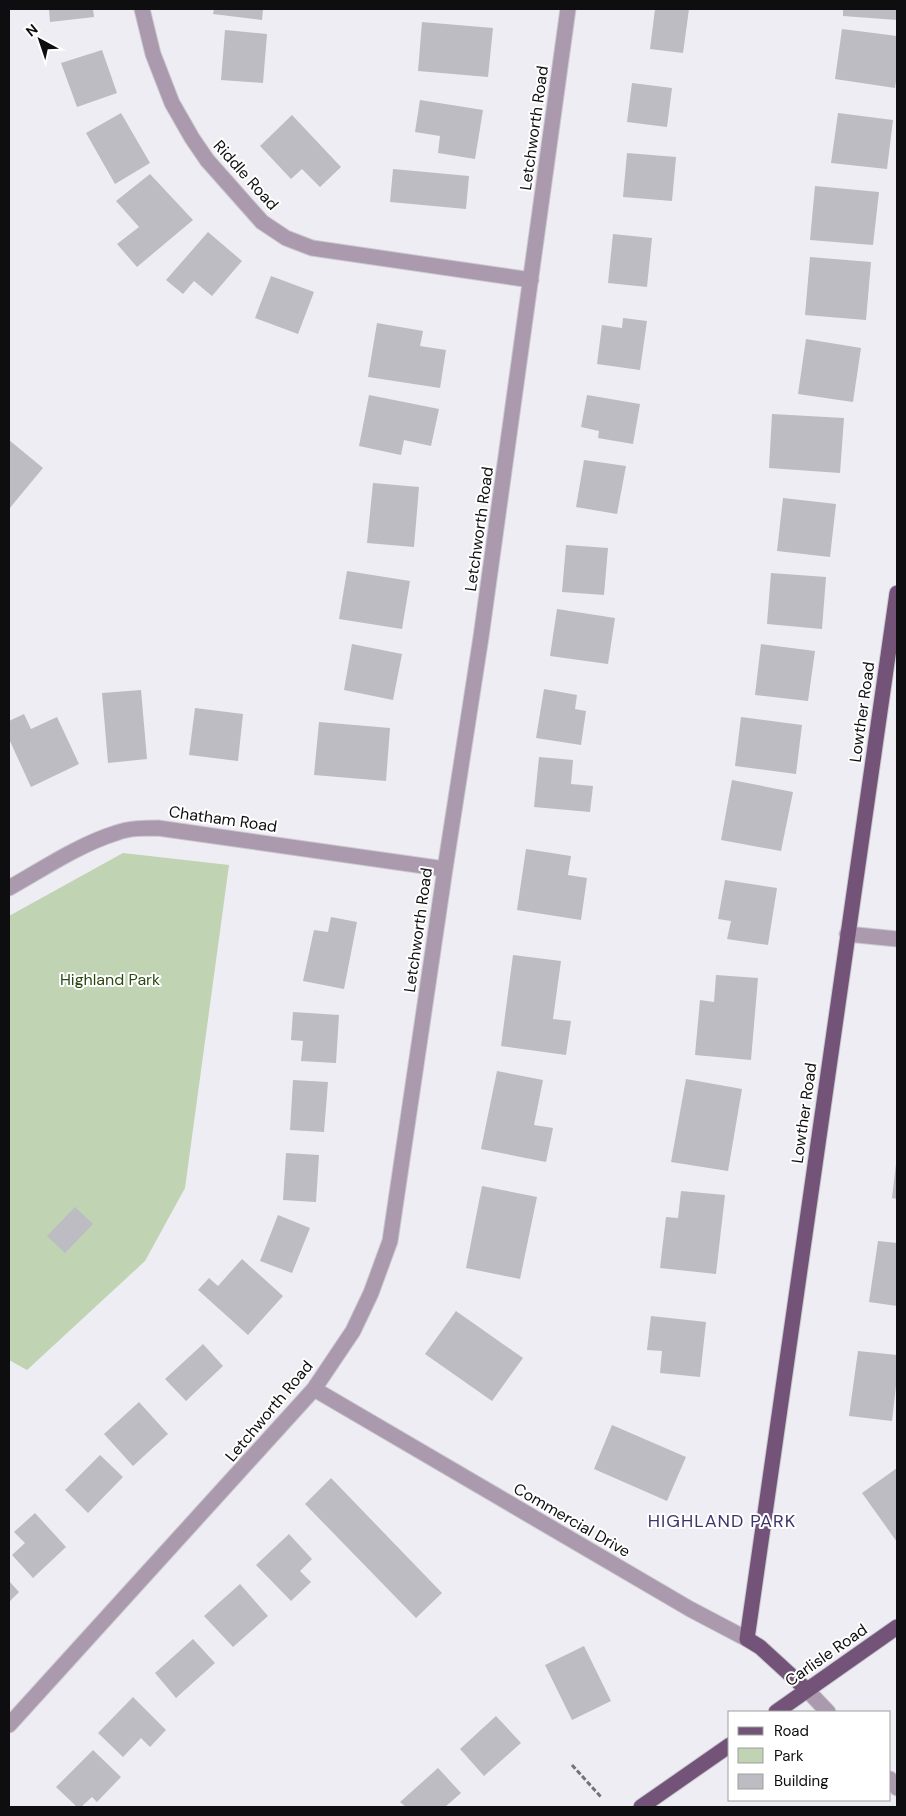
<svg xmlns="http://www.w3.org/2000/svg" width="906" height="1816" font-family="'DM Sans',sans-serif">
<rect width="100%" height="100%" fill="#ededf3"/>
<path fill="#c0d3b3" d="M123,853L229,865L185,1188L145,1261L27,1370L9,1360V916Z"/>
<path fill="#bcbcc2" d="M49,9H93L94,17L50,22Z
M214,9H263L262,20L213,14Z
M655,9H689L683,53L650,49Z
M843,9H897V20L843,16Z
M422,22L493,28L488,77L418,71Z
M842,29L897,36V75L895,88L835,79Z
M225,30L267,34L263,83L221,80Z
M102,50L117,93L77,107L61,63Z
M632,83L672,88L667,127L627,122Z
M420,100L483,110L475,159L438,153L440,136L415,132Z
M121,113L150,163L115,184L86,133Z
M838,113L893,120L887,169L831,163Z
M292,115L341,167L320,187L302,169L291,179L260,146Z
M627,153L676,157L672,201L623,197Z
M393,169L469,176L466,209L390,202Z
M150,174L193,220L137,267L117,244L139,227L116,201Z
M815,186L879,192L873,245L810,240Z
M208,232L242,261L212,296L194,281L183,294L166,280Z
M613,234L652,238L647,287L608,283Z
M810,257L871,262L866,320L805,315Z
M271,276L314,292L298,334L255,318Z
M623,318L647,321L640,370L597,364L602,325L622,328Z
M377,323L423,331L420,346L446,350L440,388L368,377Z
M806,339L861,348L853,402L798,394Z
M369,395L439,409L431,446L404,440L401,455L359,446Z
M587,395L640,404L633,444L598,438L599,431L581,427Z
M772,414L844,418L840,473L769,468Z
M9,440L43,468L9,509Z
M584,460L626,466L617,514L576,507Z
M373,483L419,487L414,547L367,543Z
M783,498L836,504L830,557L777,551Z
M566,545L608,548L604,595L562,592Z
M347,571L410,581L402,629L339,619Z
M771,573L826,577L822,629L767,624Z
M557,609L615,618L608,664L550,656Z
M352,644L402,654L393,700L344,690Z
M761,644L815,651L808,701L755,695Z
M544,689L577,695L575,709L586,711L581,745L536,738Z
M141,690L147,759L108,763L102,693Z
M195,708L243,714L238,761L189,755Z
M24,714L31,729L57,717L79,764L31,787L9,739V721Z
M741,717L802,725L796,774L735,766Z
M319,722L390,728L386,781L314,775Z
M539,757L573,760L571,784L593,786L590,812L534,807Z
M732,780L793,792L781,851L721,840Z
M526,849L571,856L568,875L587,878L581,920L517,910Z
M725,880L777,888L768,945L727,939L731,921L718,919Z
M331,917L357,922L344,989L303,981L314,930L328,932Z
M513,955L561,961L553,1019L571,1021L566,1055L501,1046Z
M716,975L758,978L751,1060L695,1055L700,1000L714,1002Z
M293,1012L339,1015L336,1063L301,1061L303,1041L291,1040Z
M497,1071L543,1080L534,1125L553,1128L546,1162L481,1149Z
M686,1079L742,1089L728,1171L671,1162Z
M293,1080L328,1082L324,1132L290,1130Z
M286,1153L319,1155L316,1202L283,1200Z
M896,1164H897V1199L892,1198Z
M482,1186L537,1197L520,1279L466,1268Z
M681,1191L725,1195L716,1274L660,1268L666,1217L678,1218Z
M75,1207L93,1224L65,1253L47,1236Z
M278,1215L310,1228L292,1273L260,1261Z
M878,1241L897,1243V1306L869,1302Z
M242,1259L283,1296L248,1335L198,1290L209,1278L218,1286Z
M456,1311L523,1358L492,1401L425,1354Z
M651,1316L706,1322L700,1377L660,1373L662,1351L647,1350Z
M203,1344L223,1366L186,1401L165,1379Z
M858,1351L897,1355V1377L892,1421L849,1416Z
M139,1402L168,1434L133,1466L104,1434Z
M612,1425L686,1457L667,1501L594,1469Z
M100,1455L123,1477L88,1513L65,1490Z
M897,1468V1542L862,1493Z
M331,1478L442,1593L416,1618L305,1504Z
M35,1513L66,1547L33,1578L12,1555L25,1543L14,1532Z
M289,1534L312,1559L300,1571L311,1582L291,1601L256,1565Z
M9,1581L19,1592L9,1602Z
M240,1584L268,1616L233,1647L204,1616Z
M193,1639L215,1663L176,1698L155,1673Z
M584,1646L611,1701L572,1720L545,1665Z
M133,1697L166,1730L150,1747L141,1738L123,1757L98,1733Z
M496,1716L521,1743L484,1776L460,1749Z
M93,1750L121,1777L97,1802L92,1797L81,1807H77L56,1787Z
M438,1768L461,1793L445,1807H406L400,1802Z"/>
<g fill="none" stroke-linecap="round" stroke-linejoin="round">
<g stroke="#c9c9cf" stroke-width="17">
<path id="minor" d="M142,9L153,54L172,103L192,138L207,160L262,222L286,238L312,248L531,280
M9,888C43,869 78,845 116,833C129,828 144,828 158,828L445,869
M847,934L897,939
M314,1389L690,1609L747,1639
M807,1690L828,1712
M9,1725L314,1389L353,1331L371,1293L390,1241L445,869L481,637L568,9
M890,1779L897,1788"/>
</g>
<g stroke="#c9c9cf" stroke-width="17">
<path id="major" d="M807,1690L760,1647L747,1639L897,593
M776,1712L897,1627
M641,1807L730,1745"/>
</g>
<path stroke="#737377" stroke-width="3" stroke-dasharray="5 2.5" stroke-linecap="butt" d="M572,1765L601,1797"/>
<use href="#minor" stroke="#ab99ae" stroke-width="15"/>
<use href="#major" stroke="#735478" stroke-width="15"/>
</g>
<g text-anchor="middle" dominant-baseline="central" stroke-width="4" stroke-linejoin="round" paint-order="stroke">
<g font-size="16" fill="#0e0e10" stroke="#fff">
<text transform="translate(534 128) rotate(-82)">Letchworth Road</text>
<text transform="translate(246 175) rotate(48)">Riddle Road</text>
<text transform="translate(479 529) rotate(-82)">Letchworth Road</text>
<text transform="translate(862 712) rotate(-82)">Lowther Road</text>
<text transform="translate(223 819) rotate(8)">Chatham Road</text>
<text transform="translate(418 930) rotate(-82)">Letchworth Road</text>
<text transform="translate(804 1113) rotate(-82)">Lowther Road</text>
<text transform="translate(269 1411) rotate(-50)">Letchworth Road</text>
<text transform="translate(572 1520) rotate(30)">Commercial Drive</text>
<text transform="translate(826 1655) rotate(-35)">Carlisle Road</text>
</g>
<g font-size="16" fill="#2c4811" stroke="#fff">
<text x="110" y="979">Highland Park</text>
</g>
<g font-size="18" letter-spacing="1" fill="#3e3470" stroke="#fff">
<text x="722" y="1521">HIGHLAND PARK</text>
</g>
</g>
<rect width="906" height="1816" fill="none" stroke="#0e0e10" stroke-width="20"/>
<rect x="728" y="1711" width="162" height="90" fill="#ffffff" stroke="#9f9f9f"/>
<rect x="738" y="1727" width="25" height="8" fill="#735478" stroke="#9f9f9f"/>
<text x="774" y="1736" font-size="15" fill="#0e0e10">Road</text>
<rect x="738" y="1748" width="25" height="15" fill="#c0d3b3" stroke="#9f9f9f"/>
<text x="774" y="1761" font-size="15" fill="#0e0e10">Park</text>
<rect x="738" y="1774" width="25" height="15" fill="#bcbcc2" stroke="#9f9f9f"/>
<text x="774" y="1786" font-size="15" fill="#0e0e10">Building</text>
<g transform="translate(40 40) rotate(320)" stroke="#ffffff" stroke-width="4" paint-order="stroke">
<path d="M0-4L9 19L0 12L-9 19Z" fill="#0e0e10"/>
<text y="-8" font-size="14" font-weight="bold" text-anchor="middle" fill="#0e0e10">N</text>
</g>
</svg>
